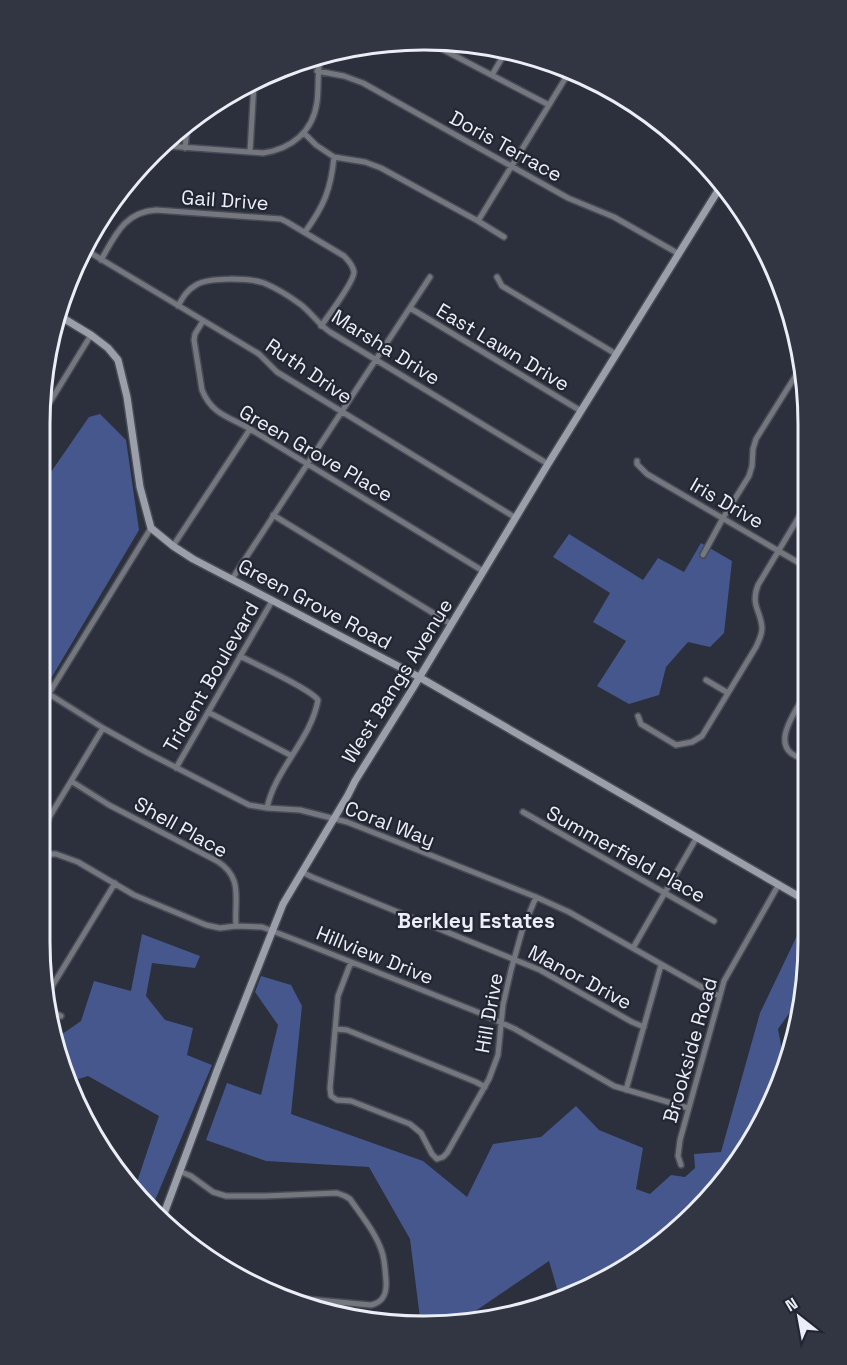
<svg xmlns="http://www.w3.org/2000/svg" width="847" height="1365" font-family="'Space Grotesk',sans-serif">
<rect width="100%" height="100%" fill="#2b303c"/>
<path fill="#45578d" d="M100,414L126,440L139,530L40,697L42,485L89,417Z
M569,534L643,580L658,558L684,572L701,543L732,561L724,633L710,647L688,642L666,667L659,695L629,704L597,686L626,641L593,622L610,593L553,557Z
M805,919V991L778,1029L785,1066L779,1088L729,1175L657,1247L560,1299L549,1261L471,1314L473,1318L421,1326L410,1239L369,1167L266,1161L206,1140L227,1083L261,1095L278,1025L255,992L261,976L291,985L302,1006L291,1114L423,1161L467,1197L493,1144L541,1137L576,1106L599,1130L643,1148L636,1189L650,1194L671,1175L685,1177L695,1168L694,1154L721,1152L760,1013Z
M142,934L200,956L195,968L152,963L146,996L165,1020L193,1028L187,1055L212,1065L153,1205L140,1197L134,1191L159,1116L88,1076L69,1082L59,1065L55,1039L81,1021L94,981L131,991Z"/>
<g fill="none" stroke-linecap="round" stroke-linejoin="round">
<g stroke="#464b56" stroke-width="8">
<path id="street" d="M438,47L549,105
M317,71L344,76L363,83L568,198L614,217L679,254
M492,75L506,51
M304,133L316,145L334,157L365,162L381,168L478,221L504,237
M167,146L263,153C291,149 313,132 317,102C319,88 317,75 320,60
M185,148L187,130
M250,152L254,83
M478,221L568,74
M305,232C324,206 331,189 334,157
M84,249L259,354L277,372L516,518
M101,260C115,236 124,212 156,210L281,219L287,222L344,256C348,260 353,266 354,272C354,282 328,316 321,326
M497,277L502,286L616,354
M178,306C183,297 187,290 196,285C209,277 249,278 264,283C276,288 289,296 300,304C311,312 318,324 330,332L548,464
M410,308L581,411
M203,321L195,334L194,340L202,390C212,415 230,417 250,429L483,571
M42,415L91,335
M637,461V464L647,474L806,567
M807,497V485
M273,515L451,624
M173,546L250,429
M703,555L723,518L749,476L752,466L753,449L756,439L801,367
M232,579L430,277
M240,656C255,664 311,689 318,700C311,740 275,769 267,808
M706,680L728,693
M49,694L103,728L146,752L249,805L267,808L300,810L347,822L536,897L569,912L705,989L719,996
M40,708L151,528
M208,712L292,756
M638,716L641,724L676,745L692,742L702,736L756,647C759,640 762,635 762,628C761,610 750,606 758,585L803,510L807,497
M806,759C765,752 794,713 806,693
M176,768L272,601
M71,781L109,805L217,861C244,878 234,899 236,926
M523,812L714,921
M46,854H56L78,862L134,895L206,925L220,928L236,926L262,927L301,942L480,1013L515,1029L614,1086L688,1108
M302,872L312,877L540,970L632,1022L644,1027
M39,882C50,864 42,853 43,834C44,828 47,822 50,816L103,728
M633,948L697,837
M351,962L338,996L330,1088L331,1096L337,1100L351,1101L410,1124L421,1133L432,1154L437,1159L443,1157L447,1153L489,1079L498,1055L503,1005L511,970L522,931L536,897
M48,993L115,883
M50,1011L61,1016
M336,1029L347,1030L476,1082L485,1087
M626,1090L661,965
M681,1165L678,1156L680,1140L724,981L779,884
M179,1171L191,1176L213,1192L226,1196H265L337,1193L345,1196L350,1199C361,1215 376,1233 382,1252C385,1261 385,1271 386,1280C387,1293 384,1302 371,1305L284,1297
M117,1173L121,1178"/>
</g>
<g stroke="#464b56" stroke-width="10">
<path id="secondary" d="M58,315L91,335L108,348L118,360L127,397L140,487L151,528L173,546L193,559L419,677L805,900
M162,1219L217,1071L283,904L348,795L355,781L413,688L548,464L719,189"/>
</g>
<use href="#street" stroke="#75777e" stroke-width="5"/>
<use href="#secondary" stroke="#9b9faa" stroke-width="7"/>
</g>
<g text-anchor="middle" dominant-baseline="central" stroke-width="4.5" stroke-linejoin="round" paint-order="stroke">
<g font-size="20" fill="#ebeef6" stroke="#212632">
<text transform="translate(506 146) rotate(29)">Doris Terrace</text>
<text transform="translate(225 200) rotate(4)">Gail Drive</text>
<text transform="translate(386 347) rotate(32)">Marsha Drive</text>
<text transform="translate(503 347) rotate(31)">East Lawn Drive</text>
<text transform="translate(309 371) rotate(34)">Ruth Drive</text>
<text transform="translate(316 453) rotate(30)">Green Grove Place</text>
<text transform="translate(727 503) rotate(30)">Iris Drive</text>
<text transform="translate(315 604) rotate(28)">Green Grove Road</text>
<text transform="translate(211 677) rotate(-60)">Trident Boulevard</text>
<text transform="translate(397 681) rotate(-58)">West Bangs Avenue</text>
<text transform="translate(390 824) rotate(21)">Coral Way</text>
<text transform="translate(181 827) rotate(29)">Shell Place</text>
<text transform="translate(626 854) rotate(29)">Summerfield Place</text>
<text transform="translate(375 955) rotate(22)">Hillview Drive</text>
<text transform="translate(580 977) rotate(28)">Manor Drive</text>
<text transform="translate(489 1013) rotate(-80)">Hill Drive</text>
<text transform="translate(690 1050) rotate(-74)">Brookside Road</text>
</g>
<g font-size="21" font-weight="bold" fill="#ebeef6" stroke="#212632">
<text x="476" y="920">Berkley Estates</text>
</g>
</g>
<path d="M0 0H847V1365H0ZM424 50H424A374 374 0 0 1 798 424V942A374 374 0 0 1 424 1316H424A374 374 0 0 1 50 942V424A374 374 0 0 1 424 50Z" fill="#313642" fill-rule="evenodd"/>
<path fill="none" stroke="#ebeef6" stroke-width="3" d="M424 50H424A374 374 0 0 1 798 424V942A374 374 0 0 1 424 1316H424A374 374 0 0 1 50 942V424A374 374 0 0 1 424 50Z"/>
<g transform="translate(799 1317) rotate(329)" stroke="#212632" stroke-width="4.5" paint-order="stroke">
<path d="M0-4.5L10 22L0 15L-10 22Z" fill="#ebeef6"/>
<text y="-9" font-size="16" font-weight="bold" text-anchor="middle" fill="#ebeef6">N</text>
</g>
</svg>
